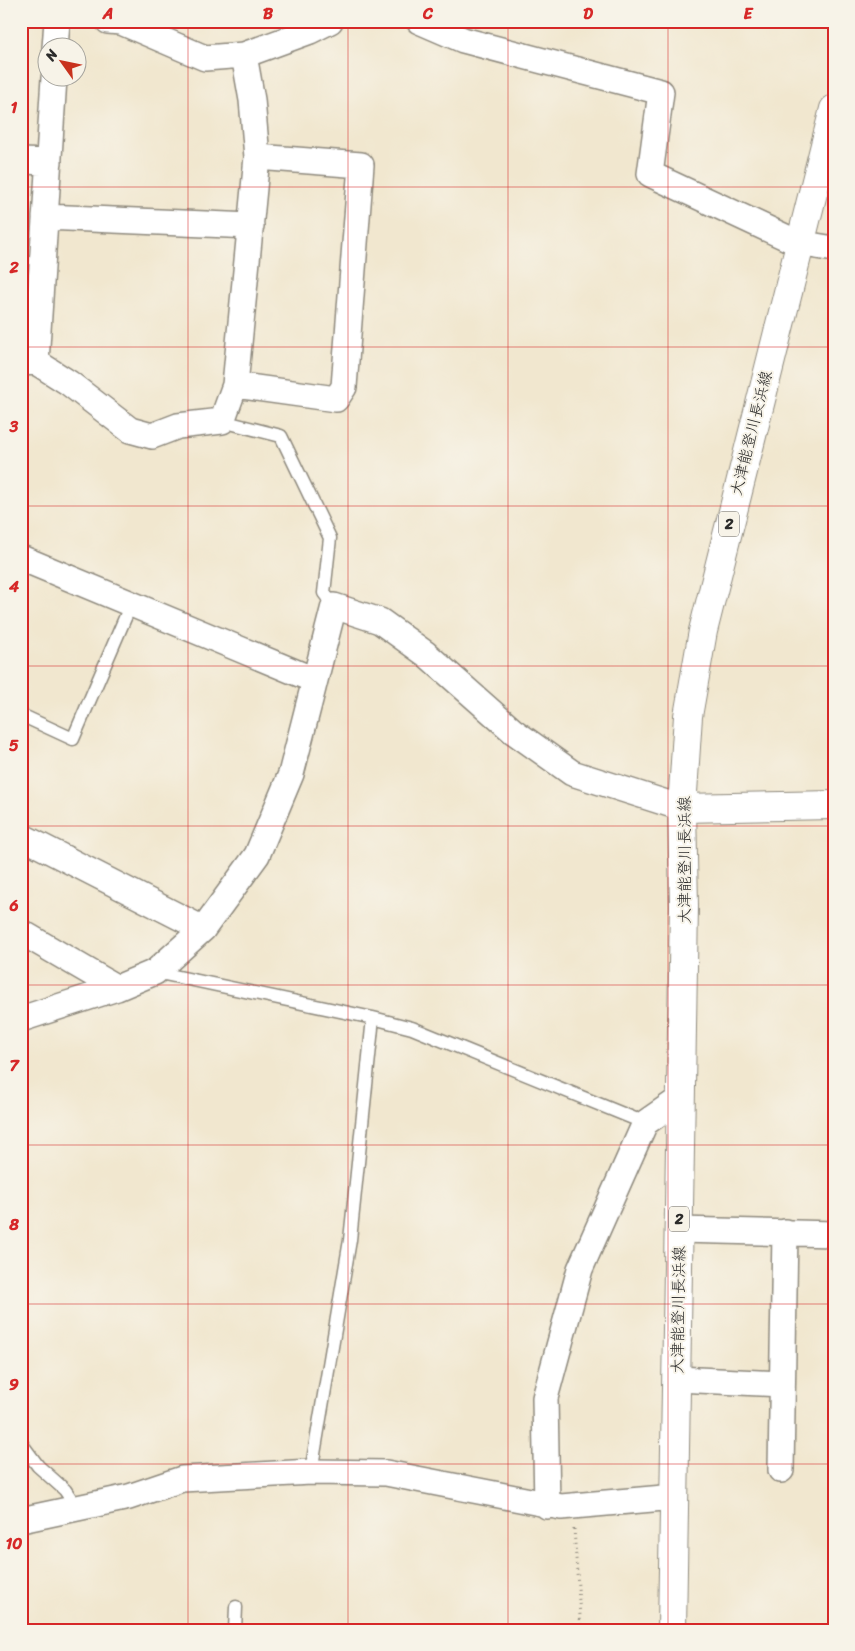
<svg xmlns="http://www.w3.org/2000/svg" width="855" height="1651" font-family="Sriracha,'Klee One',sans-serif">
<rect width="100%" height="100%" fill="#f7f3e8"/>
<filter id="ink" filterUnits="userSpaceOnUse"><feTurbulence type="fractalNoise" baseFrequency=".02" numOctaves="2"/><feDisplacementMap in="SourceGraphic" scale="10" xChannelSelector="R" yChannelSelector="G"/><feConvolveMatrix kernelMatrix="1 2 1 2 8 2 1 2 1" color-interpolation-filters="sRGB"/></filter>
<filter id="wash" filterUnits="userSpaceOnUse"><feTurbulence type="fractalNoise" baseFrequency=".0096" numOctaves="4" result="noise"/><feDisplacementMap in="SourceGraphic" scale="20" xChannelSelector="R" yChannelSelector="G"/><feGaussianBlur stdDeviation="1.12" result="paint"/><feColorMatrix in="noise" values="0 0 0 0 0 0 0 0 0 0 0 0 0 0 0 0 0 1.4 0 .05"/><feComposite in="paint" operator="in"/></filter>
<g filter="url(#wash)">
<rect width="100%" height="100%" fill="#f1e7cf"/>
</g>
<g filter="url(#ink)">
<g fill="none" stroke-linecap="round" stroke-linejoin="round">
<g stroke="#8e897d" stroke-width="15">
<path id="service" d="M222,421L281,436L330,538L324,593L334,606
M21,715L73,739L131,604
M155,972L373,1018L412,1028L645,1123
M21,1443L38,1466L65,1490L77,1508
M311,1472L350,1240L373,1018
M235,1630L236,1607"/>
</g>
<g stroke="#8e897d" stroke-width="28">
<path id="minor" d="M108,21L121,22L205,58L244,55L310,31L330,21
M419,21L463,40L661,92L650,174L798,243L834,249
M55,48L57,21
M21,161L49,162
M45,217L251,226
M36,362L54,78
M21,363L36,362L69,383L130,430L152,436L178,426L222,421L235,385L257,157L252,100L244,55
M235,385L336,399L344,387L361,165L257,157
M21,558L314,680
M21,836L203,929
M21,932L117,988
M21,1019L117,988L155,972L203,929L257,855L291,774L334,606L380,621L426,654L513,731L572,773L682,808
M679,1230L834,1234
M677,1379L782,1384
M781,1470L785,1232
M547,1506L545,1398L580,1269L645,1123L681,1098
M21,1520L129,1497L182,1479L311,1472L386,1473L561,1507L675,1497"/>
</g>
<g stroke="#8e897d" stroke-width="30">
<path id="tertiary" d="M682,808L834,805"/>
</g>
<g stroke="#8e897d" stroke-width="30">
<path id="primary" d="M672,1630L684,906L682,808L688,716L703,631L834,109"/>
</g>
<path stroke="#8e897d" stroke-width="3" stroke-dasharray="1 4" stroke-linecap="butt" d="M574,1529L581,1630"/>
<use href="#service" stroke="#fff" stroke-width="12"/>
<use href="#minor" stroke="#fff" stroke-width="25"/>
<use href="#tertiary" stroke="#fff" stroke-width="28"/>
<use href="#primary" stroke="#fff" stroke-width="28"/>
</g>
</g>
<path fill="none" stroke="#d62828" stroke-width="1" stroke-opacity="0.55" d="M188,21V1630M348,21V1630M508,21V1630M668,21V1630M21,187H834M21,347H834M21,506H834M21,666H834M21,826H834M21,985H834M21,1145H834M21,1304H834M21,1464H834"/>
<g text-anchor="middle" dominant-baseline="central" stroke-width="4" stroke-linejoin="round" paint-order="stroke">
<g fill="#f7f3e8" stroke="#686764" stroke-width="1">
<rect x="719" y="511.5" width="20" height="25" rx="4"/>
<rect x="669" y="1206.5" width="20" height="25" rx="4"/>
</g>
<g font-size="15" font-weight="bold" fill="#2b2b2b">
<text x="729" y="524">2</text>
<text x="679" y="1219">2</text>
</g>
<g font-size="16" fill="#2b2b2b" stroke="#f7f3e8">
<text transform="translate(751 433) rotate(-76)">大津能登川長浜線</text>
<text transform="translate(684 860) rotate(-90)">大津能登川長浜線</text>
<text transform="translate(678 1310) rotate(-89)">大津能登川長浜線</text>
</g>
</g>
<rect width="855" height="1651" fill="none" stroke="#f7f3e8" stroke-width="55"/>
<g transform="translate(62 62) rotate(303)"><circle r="24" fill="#f7f3e8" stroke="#a5a39c"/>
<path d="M0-4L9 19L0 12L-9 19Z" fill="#c8321e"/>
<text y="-8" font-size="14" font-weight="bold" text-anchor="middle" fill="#2b2b2b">N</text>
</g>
<rect x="28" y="28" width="800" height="1596" fill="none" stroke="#d62828" stroke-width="2"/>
<g font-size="16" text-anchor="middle" font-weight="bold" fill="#d62828">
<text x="108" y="19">A</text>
<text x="268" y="19">B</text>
<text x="428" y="19">C</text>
<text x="588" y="19">D</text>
<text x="748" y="19">E</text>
<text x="14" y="113">1</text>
<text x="14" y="273">2</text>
<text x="14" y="432">3</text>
<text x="14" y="592">4</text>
<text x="14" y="751">5</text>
<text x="14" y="911">6</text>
<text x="14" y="1071">7</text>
<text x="14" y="1230">8</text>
<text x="14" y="1390">9</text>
<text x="14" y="1549">10</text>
</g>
</svg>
